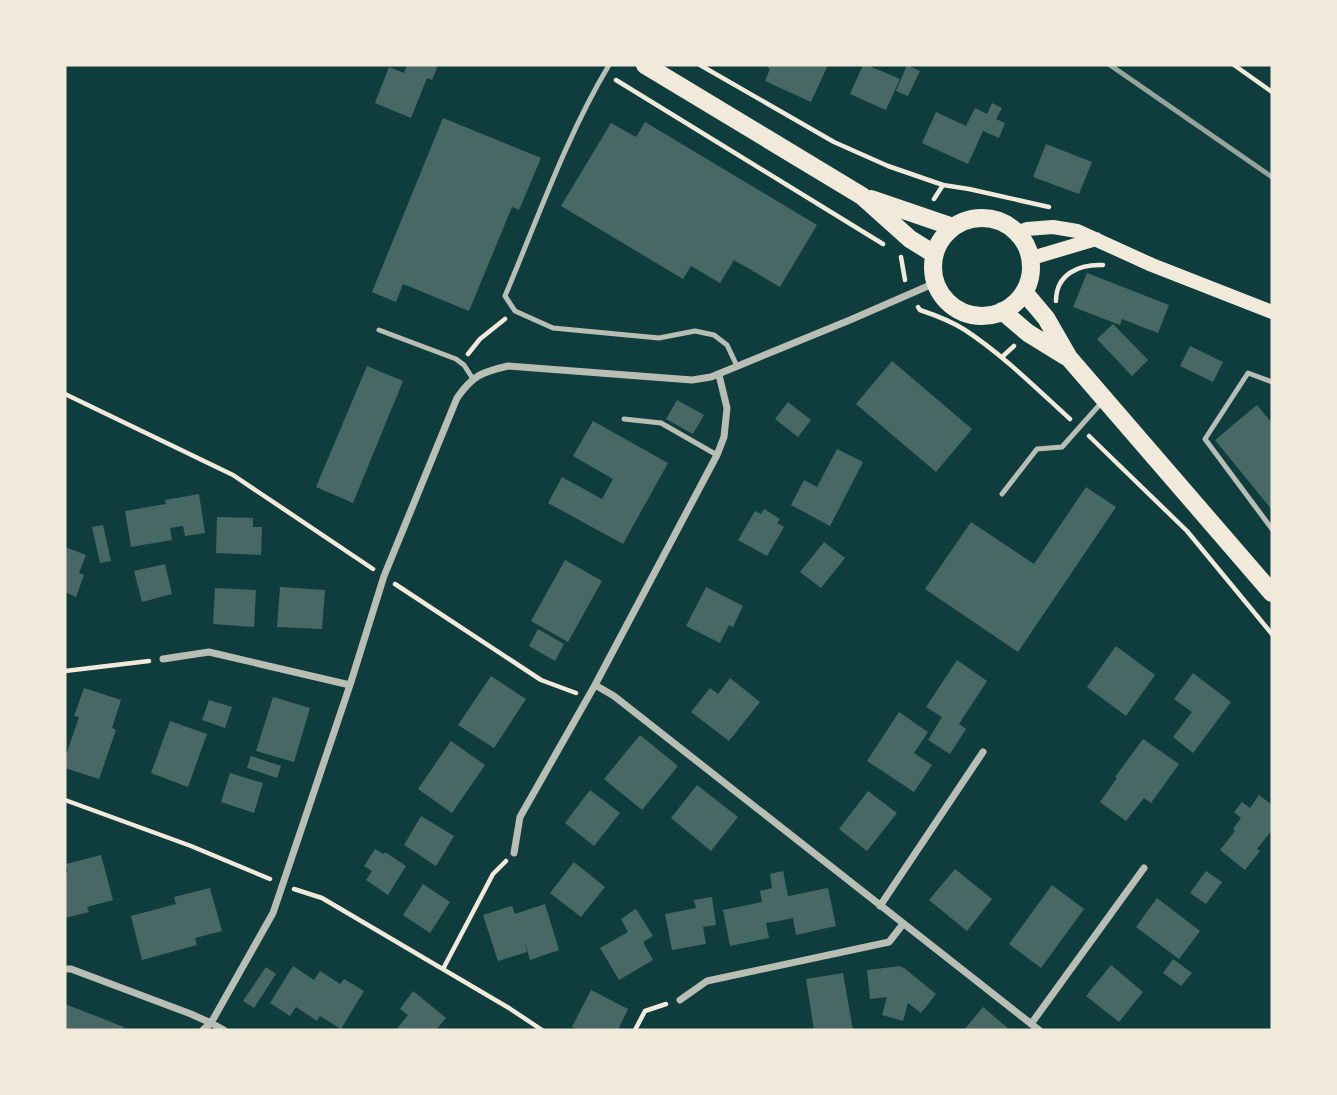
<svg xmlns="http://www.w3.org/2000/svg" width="1337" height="1095" font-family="'Golos Text',sans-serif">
<rect width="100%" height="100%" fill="#0f3d3e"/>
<path fill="#486865" d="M407,65H438L432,80L427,78L411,118L375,103L389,67L404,73Z
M768,65H828L811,102L765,81L770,69L767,67Z
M863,65H867L900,79L886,110L850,94Z
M907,65L920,71L908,96L896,91Z
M992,103L1002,108L996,119L1005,123L999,138L983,131L968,164L922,143L936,112L966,126L975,108L987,114Z
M443,118L541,158L519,210L512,207L469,311L403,284L396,302L372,292Z
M645,122L817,225L780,287L734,260L720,283L691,266L683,279L561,206L611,123L636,137Z
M1046,144L1092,162L1079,194L1033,177Z
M1087,273L1169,305L1158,333L1122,319L1120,325L1073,307Z
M1113,324L1148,360L1132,376L1097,339Z
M1190,346L1223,362L1213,382L1180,366Z
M892,361L972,429L936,472L856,404Z
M367,366L403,381L353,503L316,487Z
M677,400L704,415L693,434L666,419Z
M788,402L811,420L798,437L775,419Z
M1257,405L1272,423V510L1215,440Z
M593,421L668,463L623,544L548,503L562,477L602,499L613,479L573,456Z
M837,449L863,462L830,526L791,505L804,480L817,487Z
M1086,487L1116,507L1018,652L925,589L971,522L1034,564Z
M199,494L205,533L185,536L183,526L170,528L172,540L131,547L125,511L166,504L165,500Z
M764,509L780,519L777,523L784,527L767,556L738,540L755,511L761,514Z
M217,517L253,518V527H262L261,555L216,553Z
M103,525L111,561L100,563L92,527Z
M824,542L845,558L821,588L800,572Z
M65,547L86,555L79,573L84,575L76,597L65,592Z
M565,560L602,581L568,642L531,621Z
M165,564L172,594L142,602L134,571Z
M280,587L325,590L322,629L277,627Z
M706,587L743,606L733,627L729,625L720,643L686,626Z
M215,588L256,590L254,627L213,624Z
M538,629L564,644L555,661L529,646Z
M1116,646L1155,675L1126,716L1087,687Z
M957,660L987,681L959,724L966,729L950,754L928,740L942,717L926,707Z
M1193,673L1231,702L1193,753L1173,737L1192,712L1174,699Z
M491,676L526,699L494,748L458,725Z
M730,678L760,702L729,741L691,712L710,688L718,694Z
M84,688L121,700L112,728L116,730L99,779L65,768V758L79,717L74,716Z
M273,697L310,708L294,762L256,751Z
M209,700L232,707L225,728L202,720Z
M899,712L928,732L914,753L932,765L914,792L867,761Z
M170,721L207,734L188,787L151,773Z
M640,735L678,766L642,810L604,779Z
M1143,739L1179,764L1151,803L1144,798L1126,821L1100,802L1117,778L1115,777Z
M451,741L485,765L452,813L418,789Z
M251,756L281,766L277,778L247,768Z
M230,773L263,783L254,813L221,802Z
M697,785L738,817L711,851L671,818Z
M590,790L620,813L594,846L565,823Z
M868,791L897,813L867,851L839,829Z
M1259,795L1272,805V830L1257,849L1260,851L1245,870L1220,850L1235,831L1233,829L1241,818L1234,812L1242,802L1250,808Z
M421,816L454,836L436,866L404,845Z
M375,849L384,854L385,852L406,866L388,895L366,880L372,871L364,866Z
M101,855L113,900L87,907L89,912L65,918V873L68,872L66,864Z
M574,862L605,887L581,917L550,893Z
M955,869L992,899L967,931L929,900Z
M783,871L788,896L828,888L836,926L796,935L793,918L779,921L766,923L769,938L730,946L723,910L762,902L760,891L772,888L770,874Z
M1206,871L1222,882L1206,904L1190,893Z
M423,884L450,902L430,933L403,915Z
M1052,885L1084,909L1041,968L1009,944Z
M210,888L222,931L195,938L197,945L142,960L131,916L176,904L174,897Z
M712,897L716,925L703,927L706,944L672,950L665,914L696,908L694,900Z
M1157,898L1200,931L1179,959L1136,927Z
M545,904L559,950L530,960L524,939L527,952L498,961L483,915L512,906L515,914Z
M636,909L653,936L643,942L653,960L619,980L600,948L628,932L621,919Z
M1173,959L1192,973L1181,986L1163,973Z
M1111,965L1143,992L1119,1022L1086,996Z
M293,966L314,980L320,971L340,984L344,979L364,991L341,1029L320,1016L317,1021L296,1007L290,1016L270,1003Z
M901,966L902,969L903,967L936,994L921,1013L908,1003L903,1021L882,1015L887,997L870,999L867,970Z
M266,967L276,974L254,1008L243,1001Z
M843,973L853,1030H814L806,979Z
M591,990L628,1009L618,1030H580L572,1027Z
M413,991L446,1018L436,1030H396L408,1015L400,1009Z
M65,1004L124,1027L122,1030H65Z
M983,1007L1010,1030H964Z"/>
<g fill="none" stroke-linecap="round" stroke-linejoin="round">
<path stroke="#f1e9da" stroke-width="4.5" d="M700,65L834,142L888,166L943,185L969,189L1049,207
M1234,65L1272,92
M616,80L883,244
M934,199L943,185
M901,257L905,280
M1056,301C1056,274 1079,264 1103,265
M918,307L920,310C935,315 951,321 965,330C1003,355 1036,388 1070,419
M468,354L480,339L505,319
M1002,357L1014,346
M65,394L233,475L373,569
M1089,436L1187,531L1272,634
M395,584L541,680L576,693
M65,671L149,661
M65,800L191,846L270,879
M294,889L322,898L509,1008L542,1030
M443,969L493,874L506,861
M635,1030L645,1011L666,1004"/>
<path stroke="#b8beb3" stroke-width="5" d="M609,65C566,137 538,218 505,296L515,311L553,328L659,338L695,331L714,335L727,345L737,366
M379,330L456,359L464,365L473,379
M1272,382L1248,373L1205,439L1272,529
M624,419L661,423L717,455
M1002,494L1037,449L1062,447L1102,402"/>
<path stroke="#b8beb3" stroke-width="7" d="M719,375L727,408L724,437L717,455L595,685L614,696L1039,1030
M163,659L209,652L350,685
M514,853L520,817L595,685
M880,906L983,752
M65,969H71L191,1014L211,1023L224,1030
M680,1000L707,981L889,942L903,924
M1031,1024L1144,868
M203,1030L211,1023L273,913L350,685L384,576L457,398C473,375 482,372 508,366L692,380L711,377L850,320L935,283"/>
<path stroke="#f1e9da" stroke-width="14" d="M1019,232L1027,229L1053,227L1077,231L1152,265L1272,312
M1032,258L1096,239"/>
<path stroke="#f1e9da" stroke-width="18" d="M645,65L862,196L910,239L934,254
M871,199L953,227
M933 267a49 49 0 1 1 98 0a49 49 0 1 1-98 0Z
M1024,292L1046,318L1069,358L1272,593
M1002,311L1028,333L1067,357"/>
<path stroke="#97a49c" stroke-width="5" d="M1110,65L1272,177"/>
</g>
<rect width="1337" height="1095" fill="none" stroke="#f1e9da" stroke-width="133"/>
</svg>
